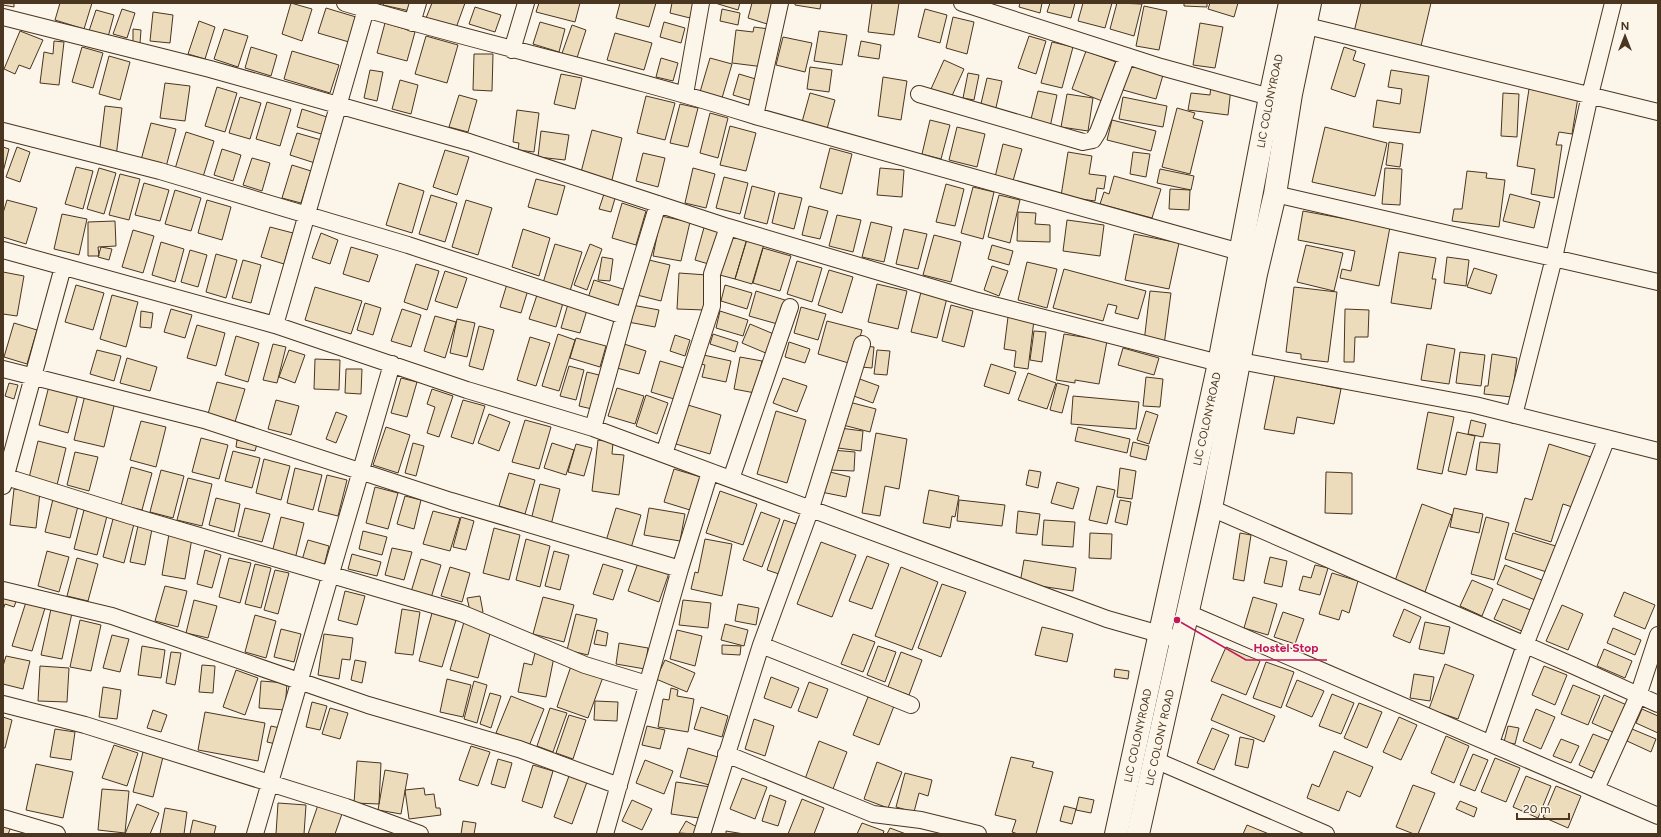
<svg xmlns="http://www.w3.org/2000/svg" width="1661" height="837" font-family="Figtree,sans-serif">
<rect width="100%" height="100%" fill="#fbf6e9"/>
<path fill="#ecdcbc" stroke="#4a3520" d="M3,3H14V7L3,5Z
M60,3H92L84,29L55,20Z
M291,3L312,9L302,41L282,34Z
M384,3H411L410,11L383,5Z
M432,3H465L456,28L426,18Z
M539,3H580L575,22L536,12Z
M620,3H656L649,27L616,18Z
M672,3H694L690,18L670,13Z
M715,3H740L738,10Z
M752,3H773L767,24L748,18Z
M795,3H821L820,9L795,5Z
M872,3H899L894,35L868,32Z
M1020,3H1042L1040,13L1019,7Z
M1050,3H1075L1071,18L1047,12Z
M1083,3H1112L1105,28L1078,21Z
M1117,3L1142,4L1134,36L1110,29Z
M1184,3H1207V7L1184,6Z
M1210,3H1238L1234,17L1208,9Z
M1361,3H1431L1421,46L1354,32Z
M1144,6L1167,11L1159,50L1136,46Z
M475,7L501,15L495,32L469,24Z
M326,8L356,17L349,42L318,33Z
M122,9L135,13L127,38L113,34Z
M722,9L740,13L738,25L720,21Z
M925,9L947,15L940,43L918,37Z
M96,10L114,15L108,37L89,31Z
M153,12L173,15L170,43L150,41Z
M953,17L974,22L967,54L946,48Z
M199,21L215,27L205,59L188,54Z
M540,22L565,29L559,52L533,44Z
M664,22L685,28L681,43L660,37Z
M385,23L415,32L407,61L377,53Z
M1200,23L1223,27L1215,68L1193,65Z
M572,25L586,30L575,64L560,59Z
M754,27L769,29L764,67L732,63L736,30L753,32Z
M133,29L141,30L140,43H133Z
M224,29L248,36L238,67L214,59Z
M20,31L43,40L30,69L19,65L15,74L4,69Z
M819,31L847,35L842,65L814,61Z
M615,33L652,43L644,70L607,60Z
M426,36L458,45L447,83L415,74Z
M1029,36L1046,41L1036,74L1018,68Z
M783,37L812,43L805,72L776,65Z
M54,41L64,42L59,85L40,83L44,52L53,54Z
M861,41L881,45L879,59L858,56Z
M1052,42L1073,47L1062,88L1041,83Z
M82,47L103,53L93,88L72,82Z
M251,47L277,55L271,76L245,68Z
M1344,47L1356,51L1353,60L1365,64L1355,97L1331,89Z
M292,51L339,65L330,93L284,79Z
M1086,51L1116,62L1102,101L1072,89Z
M474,54H493L492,91L473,90Z
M109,56L130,62L120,100L99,94Z
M661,58L678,63L673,81L656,77Z
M710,58L732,64L722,98L700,92Z
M944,60L964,69L951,98L931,89Z
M1130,65L1163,75L1156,99L1123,90Z
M810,67L832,70L829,92L807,89Z
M370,70L383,72L377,101L364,98Z
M1391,70L1429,76L1420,133L1373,127L1377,100L1400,104L1402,89L1388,87Z
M968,73L979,75L974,100L963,98Z
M561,74L582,78L575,109L554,104Z
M739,74L759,80L753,101L733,95Z
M883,77L907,81L901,120L878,116Z
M987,78L1002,81L995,112L980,108Z
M400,80L418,85L411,114L392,109Z
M165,83L190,86L185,121L160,118Z
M1211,85L1231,88L1228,115L1188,110L1191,93L1210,95Z
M217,87L237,93L225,132L205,126Z
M1529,89L1578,97L1572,134L1559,132L1556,145H1562L1554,198L1531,194L1535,169L1517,166Z
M1038,91L1057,95L1050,127L1030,123Z
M810,93L835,100L827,129L802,122Z
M1503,93L1519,94L1517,137L1501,136Z
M1067,94L1093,98L1088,131L1061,127Z
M459,95L477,100L468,132L449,127Z
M646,96L675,103L665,140L637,133Z
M240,97L261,103L250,139L229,133Z
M1123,97L1167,106L1163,127L1119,119Z
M267,102L291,109L280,146L256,139Z
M680,104L698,108L688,147L670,143Z
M105,106L122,108L116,157L99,155Z
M1177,108L1195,113L1193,118L1203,121L1190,174L1162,167Z
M302,109L330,118L325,135L297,127Z
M517,110L539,113L534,152L518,150L519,143L513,142Z
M710,113L728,118L718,158L700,153Z
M930,120L950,125L941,159L922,154Z
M1112,120L1156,131L1151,151L1107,140Z
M151,123L176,129L166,167L141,160Z
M730,126L756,133L746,171L720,165Z
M957,127L985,134L977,167L949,160Z
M1325,127L1387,143L1375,196L1312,182Z
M592,130L622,138L611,184L580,176Z
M541,131L569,135L565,160L538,157Z
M186,132L214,141L203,177L175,169Z
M297,133L325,141L318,164L290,155Z
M1389,142L1403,144L1400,167L1386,165Z
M1003,144L1022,149L1013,181L995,177Z
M3,147L9,149L3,172Z
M17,147L30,152L20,182L6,177Z
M830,148L852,154L842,194L820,188Z
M222,149L241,155L233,181L214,175Z
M445,150L469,157L457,195L433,187Z
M1068,152L1092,156L1089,174L1106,176L1104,189L1097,188L1095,201L1061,196Z
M1133,152L1150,154L1146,177L1130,174Z
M643,153L665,158L658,187L636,181Z
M252,158L270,163L262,191L243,185Z
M292,165L311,171L301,203L282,198Z
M76,167L93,171L83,209L65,204Z
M99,168L116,173L104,214L87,209Z
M693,168L715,174L706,208L685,203Z
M880,168L904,170L902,197L877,195Z
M1385,168L1402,169L1400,205L1382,204Z
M1160,169L1194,176L1191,190L1157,183Z
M1467,171L1487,173L1486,178L1505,180L1499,227L1452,221L1454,209H1462Z
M120,174L140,179L129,220L109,215Z
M1114,176L1161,189L1152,218L1100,204L1104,192L1109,194Z
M724,177L748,183L740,214L716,208Z
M536,179L565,186L557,215L528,207Z
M144,183L169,190L160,221L135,215Z
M399,183L424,191L412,233L386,225Z
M946,184L964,189L955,226L936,222Z
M752,186L775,192L767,224L744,218Z
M973,187L994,192L983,239L961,233Z
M1170,189L1190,190L1189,210L1169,209Z
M175,190L201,198L191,231L165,224Z
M605,191L616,195L611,212L599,209Z
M779,193L802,198L794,229L772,223Z
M1510,194L1540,202L1534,228L1503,221Z
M431,195L457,203L445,242L419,234Z
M999,195L1020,200L1010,243L988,237Z
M7,200L37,208L26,244L3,237V213Z
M207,200L231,207L222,240L198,233Z
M466,200L492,208L478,255L452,247Z
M622,203L646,211L636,245L612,238Z
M809,206L828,211L820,239L802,235Z
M1303,211L1390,227L1379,286L1340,278L1342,269L1351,271L1355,251L1298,240Z
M1018,212L1036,213L1035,224L1050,225V242L1017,241Z
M62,214L87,219L79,255L54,249Z
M837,215L861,220L853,252L829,246Z
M661,216L690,222L681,261L653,256Z
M1067,220L1104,225L1100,256L1063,251Z
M115,221L116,246L98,247L99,256H88V222Z
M871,222L892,227L884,262L862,257Z
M705,224L722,229L712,265L695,260Z
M270,227L293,233L284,264L261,257Z
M523,229L550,238L539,276L512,267Z
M904,229L927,234L918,269L896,264Z
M133,230L154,236L143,273L122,267Z
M321,233L338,240L330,264L312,258Z
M727,234L747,239L735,279L716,274Z
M1134,234L1179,243L1169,289L1125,280Z
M934,235L961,242L951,282L923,275Z
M747,239L764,244L752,284L735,279Z
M161,242L184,249L175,282L152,275Z
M555,244L582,252L570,291L543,283Z
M590,244L602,249L587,290L574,285Z
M992,245L1013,251L1009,265L988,259Z
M1306,245L1343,253L1334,291L1297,282Z
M101,247L112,249L109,260L98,257Z
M351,247L378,255L369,282L343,274Z
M763,248L791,256L780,291L753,283Z
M190,250L207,255L198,287L181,282Z
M1399,252L1436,258L1432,279H1436L1431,309L1391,303Z
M216,254L237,260L226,298L206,292Z
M602,257L613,259L610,281L598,280Z
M1447,257L1469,260L1466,286L1444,283Z
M243,260L261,265L251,303L232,298Z
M649,260L670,265L661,301L633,294L638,273L645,275Z
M797,261L822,268L812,302L787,294Z
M1027,262L1057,269L1047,308L1018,300Z
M416,264L439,271L427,310L404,302Z
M992,266L1008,271L999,296L984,290Z
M1474,268L1497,275L1491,294L1467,287Z
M1064,269L1146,291L1138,319L1115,313L1117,306L1108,304L1103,321L1053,308Z
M829,270L853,277L842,313L818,305Z
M445,271L467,278L457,308L435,301Z
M3,272L24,276L17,316L3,314Z
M679,273L707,275L705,310L677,309Z
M594,280L626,290L619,311L587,301Z
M507,284L528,290L521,313L500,307Z
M877,284L907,291L898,329L868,322Z
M76,285L104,293L93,330L65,322Z
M725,285L752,293L747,309L721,301Z
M315,287L362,301L351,334L305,320Z
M1294,287L1337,292L1328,362L1301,359V354L1286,352Z
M756,291L788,301L781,325L749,316Z
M1150,291L1171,293L1164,345L1144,342Z
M921,292L947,298L937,338L911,332Z
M112,295L138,302L126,347L100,339Z
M537,295L563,303L556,327L529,319Z
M365,303L381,308L373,335L357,330Z
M568,304L587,310L580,333L561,328Z
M632,305L659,310L655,327L628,322Z
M951,305L973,311L964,347L942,341Z
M801,307L826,314L818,340L794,333Z
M171,309L192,315L185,338L164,332Z
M402,309L421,315L411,347L391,341Z
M1345,309L1369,310L1368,337H1355L1354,362H1344Z
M141,311L153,313L151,328L140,327Z
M720,311L748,320L743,336L716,328Z
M435,316L456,322L445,358L424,351Z
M1008,317L1034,320L1028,369L1014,367L1016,351L1004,349Z
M457,319L475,323L467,357L450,353Z
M827,321L862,330L852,364L818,354Z
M14,323L37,330L27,364L4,357Z
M750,324L776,335L768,354L742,343Z
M197,325L225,333L216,366L187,358Z
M479,326L494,330L483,370L469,366Z
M1034,331L1046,332L1042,362L1030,360Z
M558,334L575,340L559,391L542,386Z
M713,334L738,342L735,352L710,344Z
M1064,334L1107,341L1099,384L1075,380V383L1056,380Z
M675,335L690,340L685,356L670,351Z
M236,336L259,343L248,382L225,375Z
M530,337L550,343L536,386L517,380Z
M576,338L606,346L600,367L570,358Z
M789,342L810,349L805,363L785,357Z
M273,344L286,347L277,383L263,380Z
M624,344L646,351L639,374L617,368Z
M1427,344L1455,349L1449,384L1421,380Z
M864,346L874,347L872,368L861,367Z
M1123,348L1159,358L1154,375L1118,365Z
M97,350L121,356L114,381L90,374Z
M289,350L305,355L295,383L279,377Z
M877,350L890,351L887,375L874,374Z
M1460,352L1485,355L1481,386L1456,383Z
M699,354L731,361L726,382L702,377L705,365L697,363Z
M1492,354L1517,358L1512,397L1484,394L1485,386H1488Z
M740,357L762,361L755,393L734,389Z
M127,358L157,367L150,391L120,383Z
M315,359L340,360L339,390L314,389Z
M660,361L684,368L674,399L651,392Z
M991,364L1016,372L1009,394L984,386Z
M569,366L584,370L576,400L560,396Z
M346,369H362L361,394L345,393Z
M587,372L599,375L592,409L579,406Z
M1028,373L1056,383L1047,409L1018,400Z
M1275,375L1341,389L1334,424L1297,417L1294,434L1264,429Z
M1146,377L1163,379L1160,407L1143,406Z
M401,378L417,382L407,417L391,413Z
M783,378L807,386L797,412L773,403Z
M857,378L879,386L873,403L851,395Z
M217,382L245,389L235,422L208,414Z
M9,383L18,385L14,399L5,396Z
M1057,383L1069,386L1062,413L1050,410Z
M49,386L78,394L68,433L39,425Z
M617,388L644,396L635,424L608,416Z
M432,389L453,396L439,437L427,433L435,407L427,404Z
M85,395L115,402L104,447L74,440Z
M646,395L668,403L657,434L636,426Z
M1073,396L1139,402L1136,429L1071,424Z
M276,400L299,406L291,435L268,429Z
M463,400L485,406L473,444L451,437Z
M849,402L876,409L870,432L843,425Z
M688,405L721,415L710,454L676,444Z
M776,411L806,420L787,483L757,474Z
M1146,411L1158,415L1149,444L1137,440Z
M336,412L347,416L336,443L326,439Z
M1428,412L1454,417L1442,474L1417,469Z
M489,414L510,422L499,451L478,443Z
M525,420L551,427L539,469L512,462Z
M1471,420L1486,424L1483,437L1468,434Z
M141,421L166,427L156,467L130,460Z
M386,427L410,435L398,473L373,465Z
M1078,427L1130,439L1127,453L1075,441Z
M840,428L863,431L861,451L838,448Z
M1457,432L1475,436L1466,475L1448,471Z
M876,433L907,439L899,489L885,486L880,516L862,513Z
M201,438L228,445L219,479L192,472Z
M237,440L257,444L255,451L236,447Z
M598,440L613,442L612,454L624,455L619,495L592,491Z
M38,441L66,448L57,485L29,478Z
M1133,442L1149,446L1146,460L1130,456Z
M1480,442L1500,444L1497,473L1476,470Z
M413,443L424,446L416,476L405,473Z
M552,443L574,450L566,475L544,468Z
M576,444L592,448L584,476L568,472Z
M1549,444L1591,457L1575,508L1563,504L1551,542L1515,531L1525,498L1532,500Z
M832,450L855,452L854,471L830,470Z
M233,451L260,458L252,488L225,481Z
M75,452L98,457L89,491L67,485Z
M264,459L290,466L281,500L256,493Z
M131,467L152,473L142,510L121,505Z
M295,468L322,475L313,510L287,503Z
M1120,468L1136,471L1132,499L1117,497Z
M674,469L701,477L690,510L664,502Z
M161,470L184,476L173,518L150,512Z
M1029,470L1041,472L1038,488L1026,485Z
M826,471L850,477L846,497L821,492Z
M1326,472L1352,473V514L1325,513Z
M509,473L535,480L525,514L499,506Z
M327,475L347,480L338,516L318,511Z
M188,478L212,484L202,526L177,520Z
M1057,482L1079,488L1073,509L1051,503Z
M540,484L560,489L551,525L531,520Z
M1097,486L1115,490L1107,524L1089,520Z
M375,487L398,493L388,529L366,523Z
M14,489L40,492L36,528L10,525Z
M929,490L959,496L955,517L952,516L950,528L923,523Z
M720,491L757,504L743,545L706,533Z
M54,495L79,502L70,538L45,532Z
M405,496L421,500L414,529L397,524Z
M216,498L240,504L234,532L209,525Z
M959,500L1005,505L1002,526L957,521Z
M1120,500L1131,502L1127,525L1115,522Z
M1422,504L1452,515L1425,592L1395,581Z
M245,508L270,514L262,542L238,536Z
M616,508L641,515L631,548L606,541Z
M649,508L685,514L680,541L644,535Z
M1454,508L1483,514L1479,533L1450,527Z
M84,510L107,516L97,555L74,549Z
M433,511L460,518L450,551L423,544Z
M1018,511L1040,514L1037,535L1016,533Z
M761,512L780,519L762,567L743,560Z
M281,517L304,523L295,559L272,553Z
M461,517L474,521L466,550L453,547Z
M1486,517L1509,523L1494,580L1471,574Z
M113,519L134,524L124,563L103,557Z
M784,520L799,525L782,575L767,570Z
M1044,520L1075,522L1073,547L1042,545Z
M138,526L152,529L145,565L130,562Z
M494,528L520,535L509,580L483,573Z
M363,531L387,537L382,555L359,549Z
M1090,533L1112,534L1111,559L1089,558Z
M1240,533L1251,535L1244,581L1233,579Z
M1513,533L1559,547L1550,573L1505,559Z
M169,534L192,538L185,579L162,575Z
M526,539L550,546L540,587L516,580Z
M705,539L732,544L722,596L691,589L695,572L698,573Z
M308,540L329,546L324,566L302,560Z
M821,542L856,555L832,617L797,604Z
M392,548L412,552L404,580L385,575Z
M205,550L221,555L212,588L197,584Z
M47,551L69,557L59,592L38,586Z
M554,551L569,555L560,590L545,586Z
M352,554L381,562L377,576L348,569Z
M867,556L889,564L872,609L849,601Z
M1270,557L1287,561L1282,587L1264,583Z
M77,558L98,564L88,601L67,596Z
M229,558L251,563L240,603L219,597Z
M421,559L441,565L431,598L411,592Z
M1024,560L1076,568L1073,591L1020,583Z
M638,563L669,573L659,602L628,591Z
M255,564L271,568L261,608L245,604Z
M603,564L623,570L613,600L593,594Z
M1315,565L1328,568L1320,595L1299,590L1303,576L1311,578Z
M1505,565L1544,581L1535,600L1497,584Z
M450,567L470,573L462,602L441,596Z
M901,567L938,582L912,650L875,636Z
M275,570L289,573L278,614L264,610Z
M1332,573L1358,581L1349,613L1342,610L1339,620L1319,614Z
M1472,580L1493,589L1482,616L1460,606Z
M942,584L966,592L941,657L918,648Z
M165,586L187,591L178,627L155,621Z
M345,591L365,596L357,625L338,620Z
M1624,592L1655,605L1645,629L1614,616Z
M3,594L17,599L14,607L5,604L3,610Z
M480,596L483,612L471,615L467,598Z
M543,597L574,605L564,642L533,634Z
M1253,597L1277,604L1268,635L1244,628Z
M1503,599L1533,611L1524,632L1494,619Z
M194,600L217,606L208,638L186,633Z
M683,600L711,603L708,628L679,625Z
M26,602L45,608L32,651L12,646Z
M738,604L759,608L756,625L735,621Z
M1562,605L1583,614L1568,650L1546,641Z
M51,609L72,613L62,659L41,655Z
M402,609L420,612L413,655L395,653Z
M1404,609L1421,617L1410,643L1393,636Z
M1283,612L1304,619L1295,644L1274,637Z
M432,613L456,620L442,667L419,661Z
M576,614L597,619L588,655L567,650Z
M255,615L276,621L266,658L245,652Z
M80,620L101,625L91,671L70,667Z
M464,622L491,630L478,678L450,670Z
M1425,622L1450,627L1444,654L1419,649Z
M725,624L748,630L744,646L721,640Z
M1042,627L1073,634L1067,662L1035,655Z
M1613,628L1641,640L1635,655L1607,643Z
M281,629L301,634L294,662L274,657Z
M597,630L608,633L606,646L594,644Z
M677,630L702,636L695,666L670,659Z
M324,634L353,638L350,660L342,659L339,679L318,675Z
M853,634L875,642L863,672L841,664Z
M112,635L129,639L120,672L103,668Z
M619,643L648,648L645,669L616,664Z
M722,645L741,646L740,655L722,654Z
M142,646L165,650L161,678L138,675Z
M878,646L896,652L885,682L867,675Z
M1226,647L1260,661L1246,695L1211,681Z
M1604,649L1632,661L1625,678L1597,666Z
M171,652L181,653L175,685L166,683Z
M901,652L922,660L909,695L888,687Z
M535,653L554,657L546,697L518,692L524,663L532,665Z
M6,656L30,661L23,689L3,684V666Z
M355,660L366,662L362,683L351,680Z
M665,660L695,673L687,692L656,679Z
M1266,662L1294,672L1281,708L1253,698Z
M1445,664L1474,675L1458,719L1429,709Z
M202,665L215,666L213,693L199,692Z
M40,666L69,668L67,702L38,701Z
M571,666L603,677L588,718L557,707Z
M1544,666L1567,675L1555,705L1532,695Z
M1115,669L1129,671L1128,679L1114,677Z
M236,670L258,678L245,715L223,707Z
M1414,674L1434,677L1430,701L1410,698Z
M771,677L799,688L791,708L764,698Z
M447,679L471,685L463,717L440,712Z
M1297,680L1324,691L1312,717L1286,706Z
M261,681L287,683L285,710L259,708Z
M474,681L487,685L477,723L464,719Z
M809,682L828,689L817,718L798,711Z
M1573,685L1600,696L1588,725L1561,714Z
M103,687L121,690L117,719L99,717Z
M671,688L678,690L677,696L694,699L688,732L658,727L663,699L669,700Z
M490,693L501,696L491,728L480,724Z
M1222,694L1275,716L1264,742L1211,720Z
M1332,694L1354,703L1341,734L1319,726Z
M1604,695L1629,706L1617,734L1592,723Z
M511,696L544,709L529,746L496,733Z
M868,697L894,706L879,745L853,735Z
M595,701L618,702L617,721L594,720Z
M312,702L327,706L320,730L306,727Z
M1359,703L1382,712L1367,748L1344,738Z
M701,707L728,716L722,737L694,729Z
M330,708L348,713L340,739L322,734Z
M550,708L567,713L553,752L537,746Z
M1536,709L1555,717L1541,749L1523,741Z
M1642,709L1658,716V733L1636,723Z
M153,710L167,715L161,732L147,728Z
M205,712L265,723L258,761L198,750Z
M569,715L586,720L573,759L556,753Z
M3,717L12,720L5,748H3Z
M1399,717L1417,725L1401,760L1383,752Z
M754,719L774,726L765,756L745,749Z
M271,726L280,728L276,744L267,742Z
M647,726L665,730L660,749L642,745Z
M1508,726L1519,728L1515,744L1504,742Z
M1212,728L1229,735L1214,770L1197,763Z
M55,729L75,732L71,760L50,757Z
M1632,729L1656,739L1651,752L1627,741Z
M1593,734L1613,742L1599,774L1579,765Z
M1446,736L1469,746L1454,783L1431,773Z
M1240,737L1254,740L1248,768L1235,765Z
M1561,739L1579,746L1571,763L1553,756Z
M819,741L847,752L833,789L805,779Z
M114,745L138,753L127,786L102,778Z
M471,746L490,752L478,786L459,780Z
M688,748L721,758L713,786L680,777Z
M1334,751L1373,767L1360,797L1347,791L1339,811L1307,798L1312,784L1319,787Z
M143,752L163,757L153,797L133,792Z
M1473,754L1488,760L1475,791L1460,785Z
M1011,757L1034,762L1032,767L1053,772L1036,834H1018L1012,832L1016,820L995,815Z
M1495,758L1520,768L1506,802L1481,792Z
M498,759L512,763L505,788L491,784Z
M645,760L673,771L664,794L636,783Z
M357,761L381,763L379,804L354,803Z
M877,762L902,772L888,808L864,799Z
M36,764L73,772L63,818L26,810Z
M533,765L553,771L542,808L522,801Z
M385,770L408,774L401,814L378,810Z
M905,773L932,780L928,796L919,793L914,812L896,807Z
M569,776L587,782L572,824L554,817Z
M1526,776L1551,786L1538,818L1513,807Z
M742,778L767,787L755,819L730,809Z
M676,782L711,787L706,819L671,814Z
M1413,785L1435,793L1418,834H1414L1396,827Z
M1556,786L1581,796L1568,828L1543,817Z
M424,788L425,795L434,794L436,808H440L441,815L409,819L405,790Z
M102,789L129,791L125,833L98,830Z
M770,795L786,801L778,826L762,821Z
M1079,797L1094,800L1091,813L1076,810Z
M802,799L824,808L814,834H788Z
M632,800L652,809L642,830L622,821Z
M1460,801L1477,808L1474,817L1456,809Z
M319,802L343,811L335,834H308Z
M278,803L306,805L304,834H276Z
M137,804L159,813L150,834H125Z
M1064,806L1076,809L1072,824L1060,821Z
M165,808L187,812L184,834H160Z
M193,820L216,826L214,834H190Z
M463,821L476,823L474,834H461Z
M686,821L699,828L695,834L679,833Z
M3,822L12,825L8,834H3Z
M862,823L884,831L883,834H857Z
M1247,825L1269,834H1243Z
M890,828L906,834H887Z
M726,831L744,834H726Z"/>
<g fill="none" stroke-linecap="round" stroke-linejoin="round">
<g stroke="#4a3520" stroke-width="18">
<path id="street" d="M345,3C481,44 620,73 755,116L1240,252
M962,3L1161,67L1270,97
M3,17L210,69L469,142L728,227L974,300L1219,363
M412,23L418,3
M1307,26L1658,112
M512,50L526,3
M685,94L701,3
M919,94L1083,142L1093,140L1098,132L1127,56
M755,116L780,3
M3,131L160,171L408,245L624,316
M1275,194L1658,282
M3,250L275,325L467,390L593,428L1107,619L1170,637
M275,325L366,9
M1240,361L1475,405L1658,451
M3,369L204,420L451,501L680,569
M1514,415L1554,258L1590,95L1613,3
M593,428L624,316L658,204
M664,454L712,306V274L728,227
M3,476L128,515L461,613L585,665L647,684
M731,479L790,307
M3,486L63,267
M1211,508L1574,666L1658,704
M3,590L112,616L368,705L519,749L619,786
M1188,613L1658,816
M761,645L911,705
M3,704L85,725L346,807L420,834
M1491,743L1525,645L1607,438
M726,754L873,814L921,820L978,834
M1155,760L1326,834
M1596,789L1638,696L1658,635
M3,818L57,834
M255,834L392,364
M605,834L680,569L710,472
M702,834L761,645L811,508L862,344"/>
</g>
<g stroke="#4a3520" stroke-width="24">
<g id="secondary">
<path id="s1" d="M1116,834L1219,363L1270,97L1290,3"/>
<path id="s2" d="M1138,834L1211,508L1256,274L1275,194L1291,94L1310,3"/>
</g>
</g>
<use href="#street" stroke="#fbf6e9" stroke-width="16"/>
<use href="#secondary" stroke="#fbf6e9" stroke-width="22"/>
</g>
<g text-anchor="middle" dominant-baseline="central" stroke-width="3" stroke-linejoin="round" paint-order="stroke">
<g font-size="11" fill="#4a3520" stroke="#fbf6e9">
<text stroke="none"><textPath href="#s1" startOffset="749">LIC COLONYROAD</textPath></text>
<text stroke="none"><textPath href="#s1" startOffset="425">LIC COLONYROAD</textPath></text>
<text stroke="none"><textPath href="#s1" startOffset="101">LIC COLONYROAD</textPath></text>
<text stroke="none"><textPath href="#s2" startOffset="99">LIC COLONY ROAD</textPath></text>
</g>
</g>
<path fill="none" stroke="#c2185b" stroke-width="1.5" d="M1177 620L1246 660H1327"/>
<circle fill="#c2185b" stroke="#fbf6e9" stroke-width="1.5" cx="1177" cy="620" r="4"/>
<g font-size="12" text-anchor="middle" font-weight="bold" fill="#c2185b" stroke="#fbf6e9" stroke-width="3" stroke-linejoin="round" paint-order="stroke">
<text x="1286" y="652">Hostel Stop</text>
</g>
<rect width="1661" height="837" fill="none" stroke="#4a3520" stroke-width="8"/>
<g transform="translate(1625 36)" stroke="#fbf6e9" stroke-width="3" paint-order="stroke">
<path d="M0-3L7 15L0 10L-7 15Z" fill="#4a3520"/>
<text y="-6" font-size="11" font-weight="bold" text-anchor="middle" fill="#4a3520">N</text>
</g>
<path d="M1517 813v6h52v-6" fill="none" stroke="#4a3520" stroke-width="2"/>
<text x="1523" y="813" font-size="12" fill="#4a3520" stroke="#fbf6e9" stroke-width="3" paint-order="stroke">20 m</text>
</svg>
